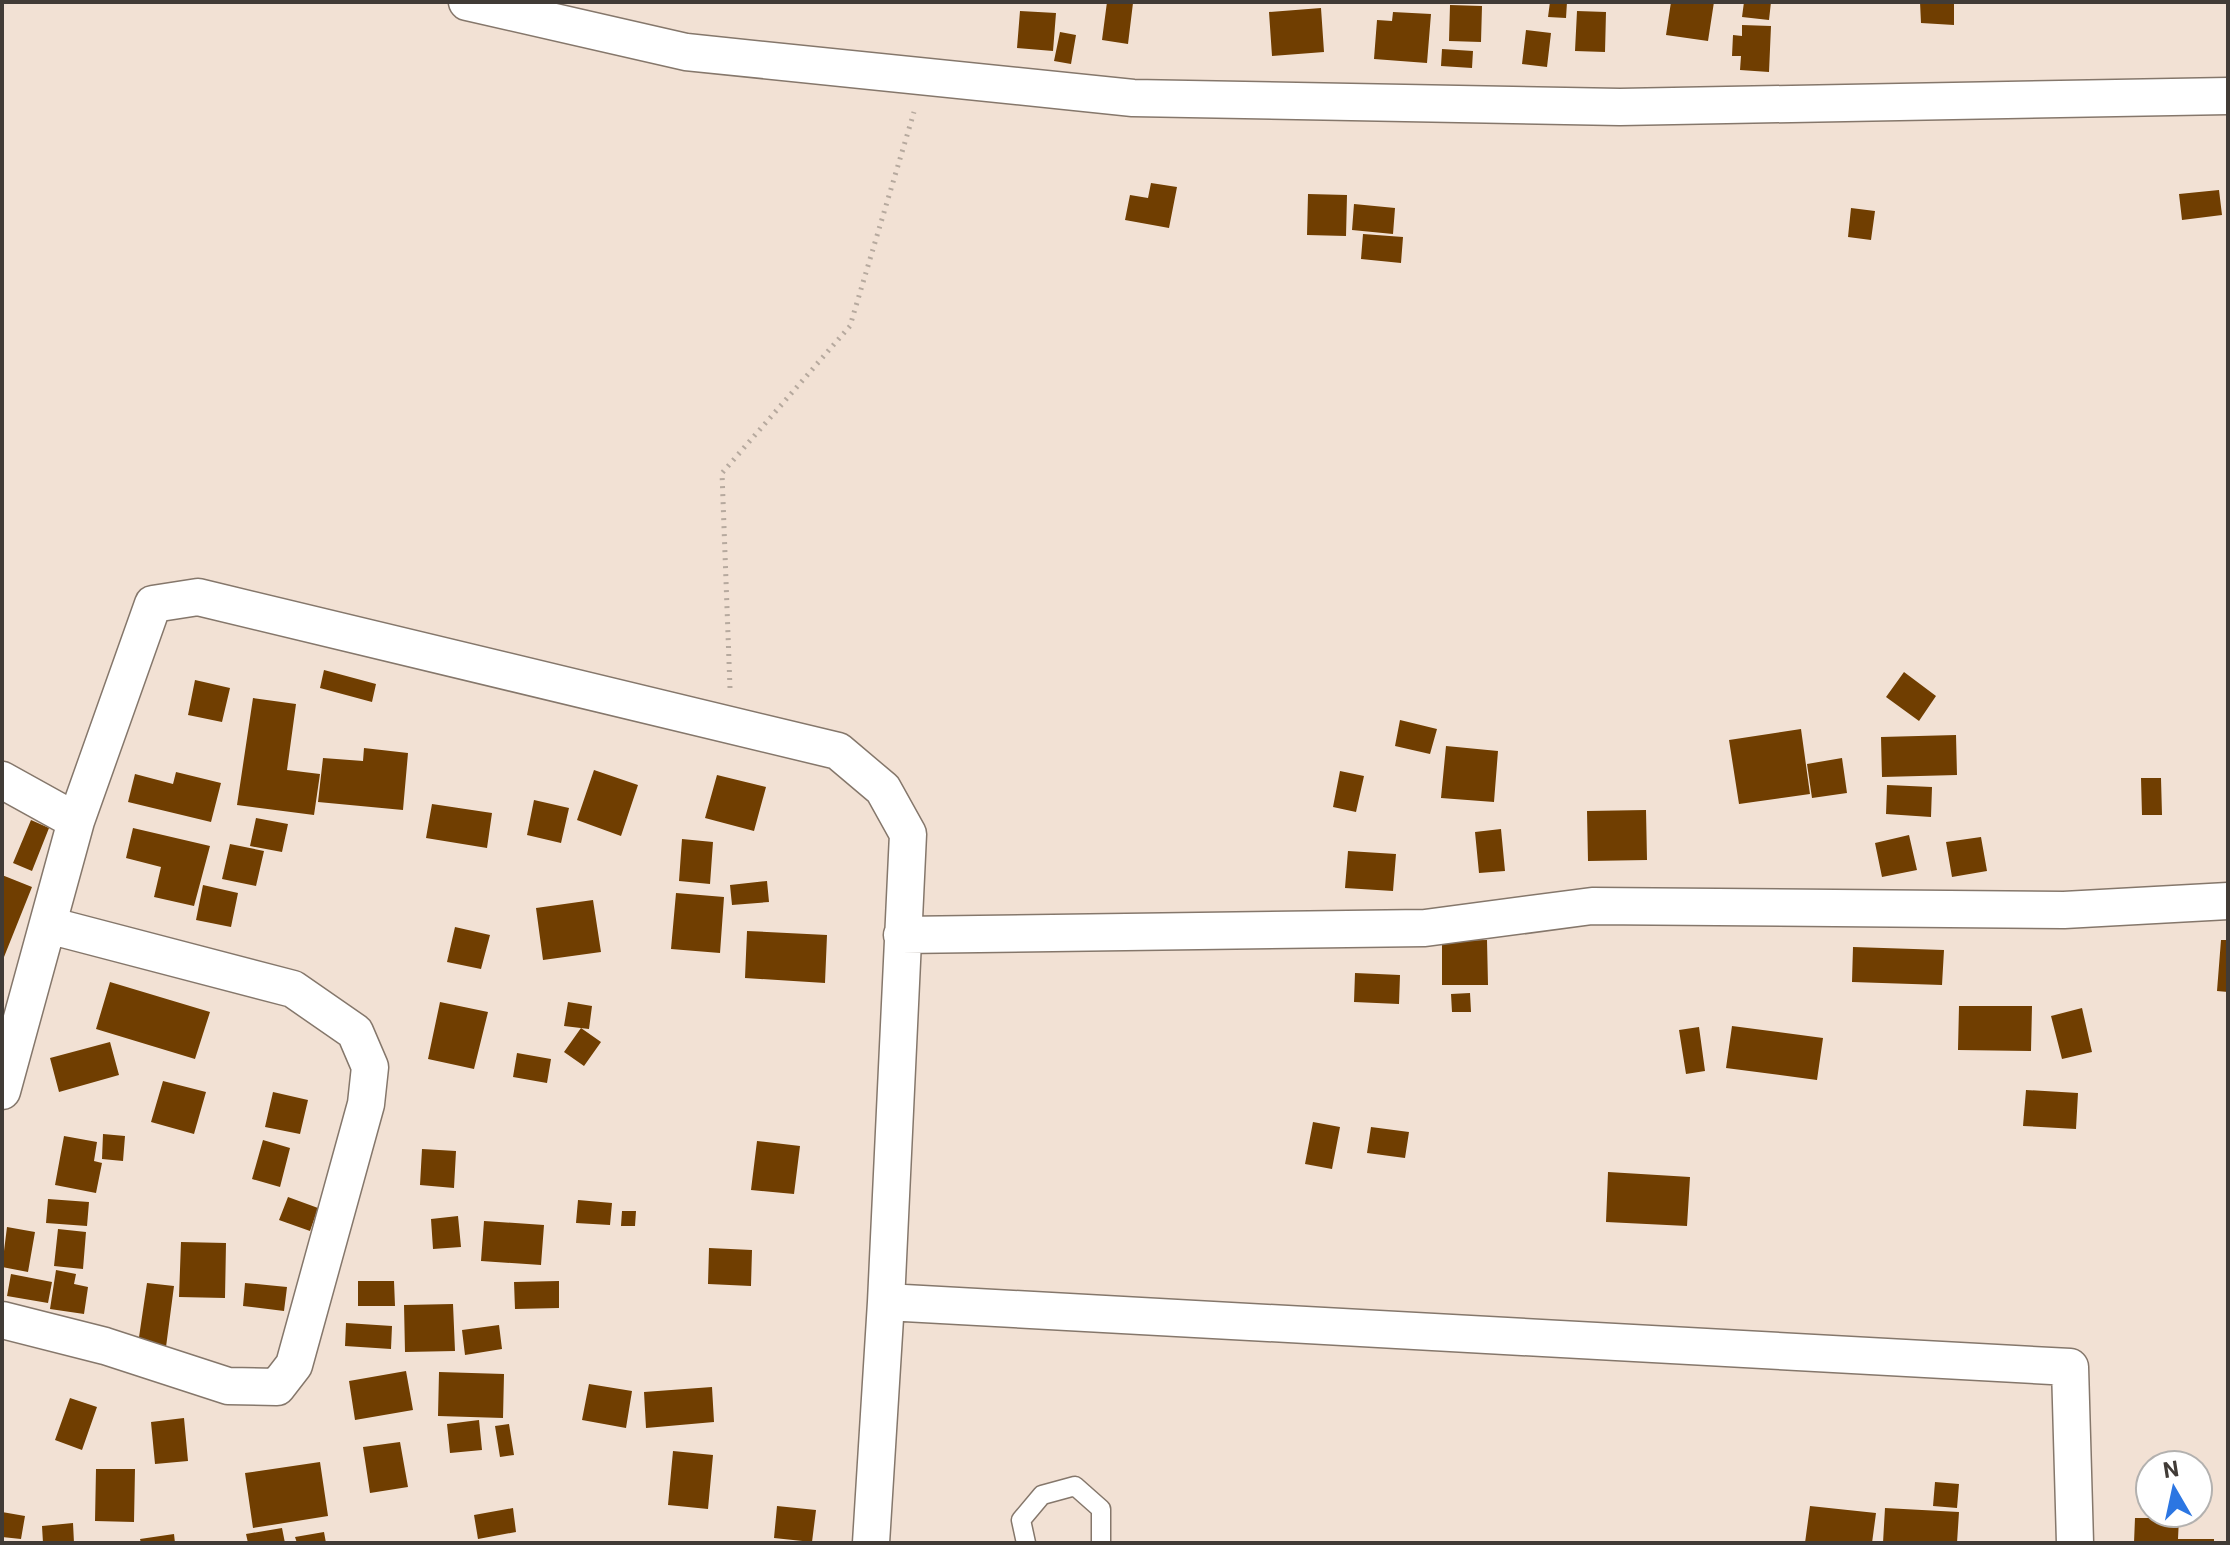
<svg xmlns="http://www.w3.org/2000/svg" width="2230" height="1545" font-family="Roboto,sans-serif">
<rect width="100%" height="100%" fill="#f2e1d4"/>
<path fill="#703e01" d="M1107,2L1133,3L1128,44L1102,40Z
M1550,2H1567L1566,18L1548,17Z
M1671,2H1714L1708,41L1666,35Z
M1744,2H1771L1769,20L1742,17Z
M1920,2H1954V25L1921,23Z
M1450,5L1482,6L1481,42L1449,41Z
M1321,8L1324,52L1272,56L1269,12Z
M1020,11L1056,13L1053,51L1017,48Z
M1577,11L1606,12L1605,52L1575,51Z
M1393,12L1431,14L1427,63L1374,59L1377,20L1392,21Z
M1742,25L1771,26L1769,72L1740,70L1741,56H1732L1733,35L1742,36Z
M1526,30L1551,33L1547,67L1522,64Z
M1060,32L1076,35L1071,64L1054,61Z
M1442,49L1473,51L1472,68L1441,66Z
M1151,183L1177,187L1169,228L1125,220L1130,195L1148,198Z
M2219,190L2222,215L2182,220L2179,194Z
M1308,194L1347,195L1346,236L1307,235Z
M1354,204L1395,208L1393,234L1352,230Z
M1851,208L1875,211L1871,240L1848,237Z
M1363,234L1403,237L1401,263L1361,259Z
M324,670L376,684L372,702L320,688Z
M1904,672L1936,696L1919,721L1886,697Z
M195,680L230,688L222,722L188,715Z
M253,698L296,704L287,770L320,774L314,815L237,805Z
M1400,720L1437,729L1430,754L1395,746Z
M1801,729L1810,794L1739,804L1729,740Z
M1956,735L1957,775L1882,777L1881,737Z
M1446,746L1498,751L1494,802L1441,798Z
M364,748L408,753L403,810L318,802L323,758L363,761Z
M1842,758L1847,793L1812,798L1807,764Z
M594,770L638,785L621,836L577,820Z
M1340,771L1364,776L1356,812L1333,807Z
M176,772L221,783L211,822L128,802L135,774L173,784Z
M717,775L766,787L754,831L705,818Z
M2141,778H2161L2162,815H2142Z
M1887,785L1932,787L1931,817L1886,814Z
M534,800L569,808L561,843L527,835Z
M432,804L492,813L487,848L426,838Z
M1646,810L1647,860L1588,861L1587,811Z
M256,818L288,824L282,852L250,846Z
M31,820L49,828L32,871L13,863Z
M133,828L210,846L194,906L154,897L161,867L126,858Z
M1501,829L1505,871L1479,873L1475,832Z
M1909,835L1917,870L1882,877L1875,843Z
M1981,837L1987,871L1952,877L1946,842Z
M682,839L713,842L710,884L679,881Z
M230,844L264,851L256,886L222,879Z
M1348,851L1396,854L1393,891L1345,888Z
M2,875L32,887L2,962Z
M767,881L769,902L732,905L730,885Z
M203,885L238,893L231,927L196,920Z
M676,893L724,897L720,953L671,949Z
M593,900L601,952L543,960L536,908Z
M455,927L490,935L481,969L447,962Z
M747,931L827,935L825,983L745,978Z
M1487,940L1488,985H1442V941Z
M2221,940H2228V992L2217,991Z
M1853,947L1944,950L1942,985L1852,982Z
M1355,973L1400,975L1399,1004L1354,1002Z
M110,982L210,1012L195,1059L96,1029Z
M1470,993L1471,1012H1452L1451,994Z
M440,1002L488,1012L474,1069L428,1059Z
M568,1002L592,1006L589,1029L564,1026Z
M1959,1006H2032L2031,1051L1958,1050Z
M2082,1008L2092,1052L2062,1059L2051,1016Z
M1732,1026L1823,1038L1817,1080L1726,1068Z
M1699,1027L1705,1071L1686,1074L1679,1030Z
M581,1028L601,1042L584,1066L564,1052Z
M110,1042L119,1075L59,1092L50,1058Z
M517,1053L551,1059L547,1083L513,1077Z
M163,1081L206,1092L194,1134L151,1122Z
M2026,1090L2078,1093L2076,1129L2023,1126Z
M273,1092L308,1100L300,1134L265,1127Z
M1313,1122L1340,1127L1332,1169L1305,1164Z
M1371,1127L1409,1132L1405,1158L1367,1153Z
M103,1134L125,1136L123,1161L102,1159Z
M64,1136L97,1142L94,1161L102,1163L96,1193L55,1185Z
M263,1140L290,1148L280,1187L252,1179Z
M757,1141L800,1146L794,1194L751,1190Z
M422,1149L456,1151L454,1188L420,1185Z
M1608,1172L1690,1177L1687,1226L1606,1222Z
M288,1197L318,1208L310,1231L279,1220Z
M48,1199L89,1202L87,1226L46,1223Z
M578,1200L612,1203L610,1225L576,1223Z
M622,1211H636L635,1226H621Z
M458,1216L461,1247L433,1249L431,1219Z
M484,1221L544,1225L541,1265L481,1261Z
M7,1227L35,1232L28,1272L2,1267Z
M58,1229L86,1232L83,1269L54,1266Z
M181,1242L226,1243L225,1298L179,1297Z
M709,1248L752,1250L751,1286L708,1284Z
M56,1270L76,1274L74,1284L88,1287L84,1314L50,1309Z
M11,1274L52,1282L48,1303L7,1296Z
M358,1281H394L395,1306H358Z
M559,1281V1308L515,1309L514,1282Z
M147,1283L174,1286L166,1347L138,1344Z
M245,1283L287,1287L284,1311L243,1306Z
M453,1304L455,1351L405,1352L404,1305Z
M346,1323L392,1326L391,1349L345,1346Z
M499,1325L502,1349L465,1355L462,1330Z
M406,1371L413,1410L355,1420L349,1381Z
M439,1372L504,1374L503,1418L438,1416Z
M589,1384L632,1391L626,1428L582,1420Z
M712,1387L714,1422L646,1428L644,1392Z
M70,1398L97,1407L82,1450L55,1440Z
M184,1418L188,1461L155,1464L151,1422Z
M479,1420L482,1450L450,1453L447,1424Z
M509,1424L514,1455L500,1457L495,1426Z
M400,1442L408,1487L370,1493L363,1447Z
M673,1451L713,1455L708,1509L668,1505Z
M320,1462L328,1516L253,1528L245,1473Z
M96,1469H135L134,1522L95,1521Z
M1935,1482L1959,1484L1957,1508L1933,1506Z
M777,1506L816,1510L812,1542L774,1538Z
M1810,1506L1876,1513L1872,1543H1805Z
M513,1508L516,1532L478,1539L474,1515Z
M1885,1508L1959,1512L1957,1543H1883Z
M2,1512L25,1516L21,1539L2,1537Z
M2135,1518H2179L2178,1539H2214V1543H2134Z
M73,1523L74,1543H43L42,1526Z
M282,1528L285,1543H248L246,1534Z
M324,1532L326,1543H297L295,1537Z
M174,1534L175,1543H141L140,1539Z"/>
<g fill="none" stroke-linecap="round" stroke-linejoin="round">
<g stroke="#85776b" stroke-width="21">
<path id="service" d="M1026,1543L1021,1520L1042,1495L1075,1486L1101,1509V1543"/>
</g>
<g stroke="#85776b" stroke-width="39">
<path id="minor" d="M467,2L686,52L1133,98L1620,107L2228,96
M2,780L76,821
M902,935L1425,928L1592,906L2064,910L2228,901
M2,1091L76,821L153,604L198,597L838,751L883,789L908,834L886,1302L871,1543
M886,1302L2070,1367L2075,1543
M2,1320L105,1346L228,1386L277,1387L294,1365L366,1104L370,1067L355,1032L293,989L48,925"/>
</g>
<path stroke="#b6a99e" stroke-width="5" stroke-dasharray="2 6" stroke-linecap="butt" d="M730,688L722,473L850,326L914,112"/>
<use href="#service" stroke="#fff" stroke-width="18"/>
<use href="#minor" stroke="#fff" stroke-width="36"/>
</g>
<rect width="2230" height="1545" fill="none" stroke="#413b36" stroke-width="8"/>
<g transform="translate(2174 1489) rotate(351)"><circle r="38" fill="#ffffff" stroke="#b3b1af" stroke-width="2"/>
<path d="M0-6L14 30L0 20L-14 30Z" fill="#2c76e2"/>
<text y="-12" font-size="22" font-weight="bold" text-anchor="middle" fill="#413b36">N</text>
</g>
</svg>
